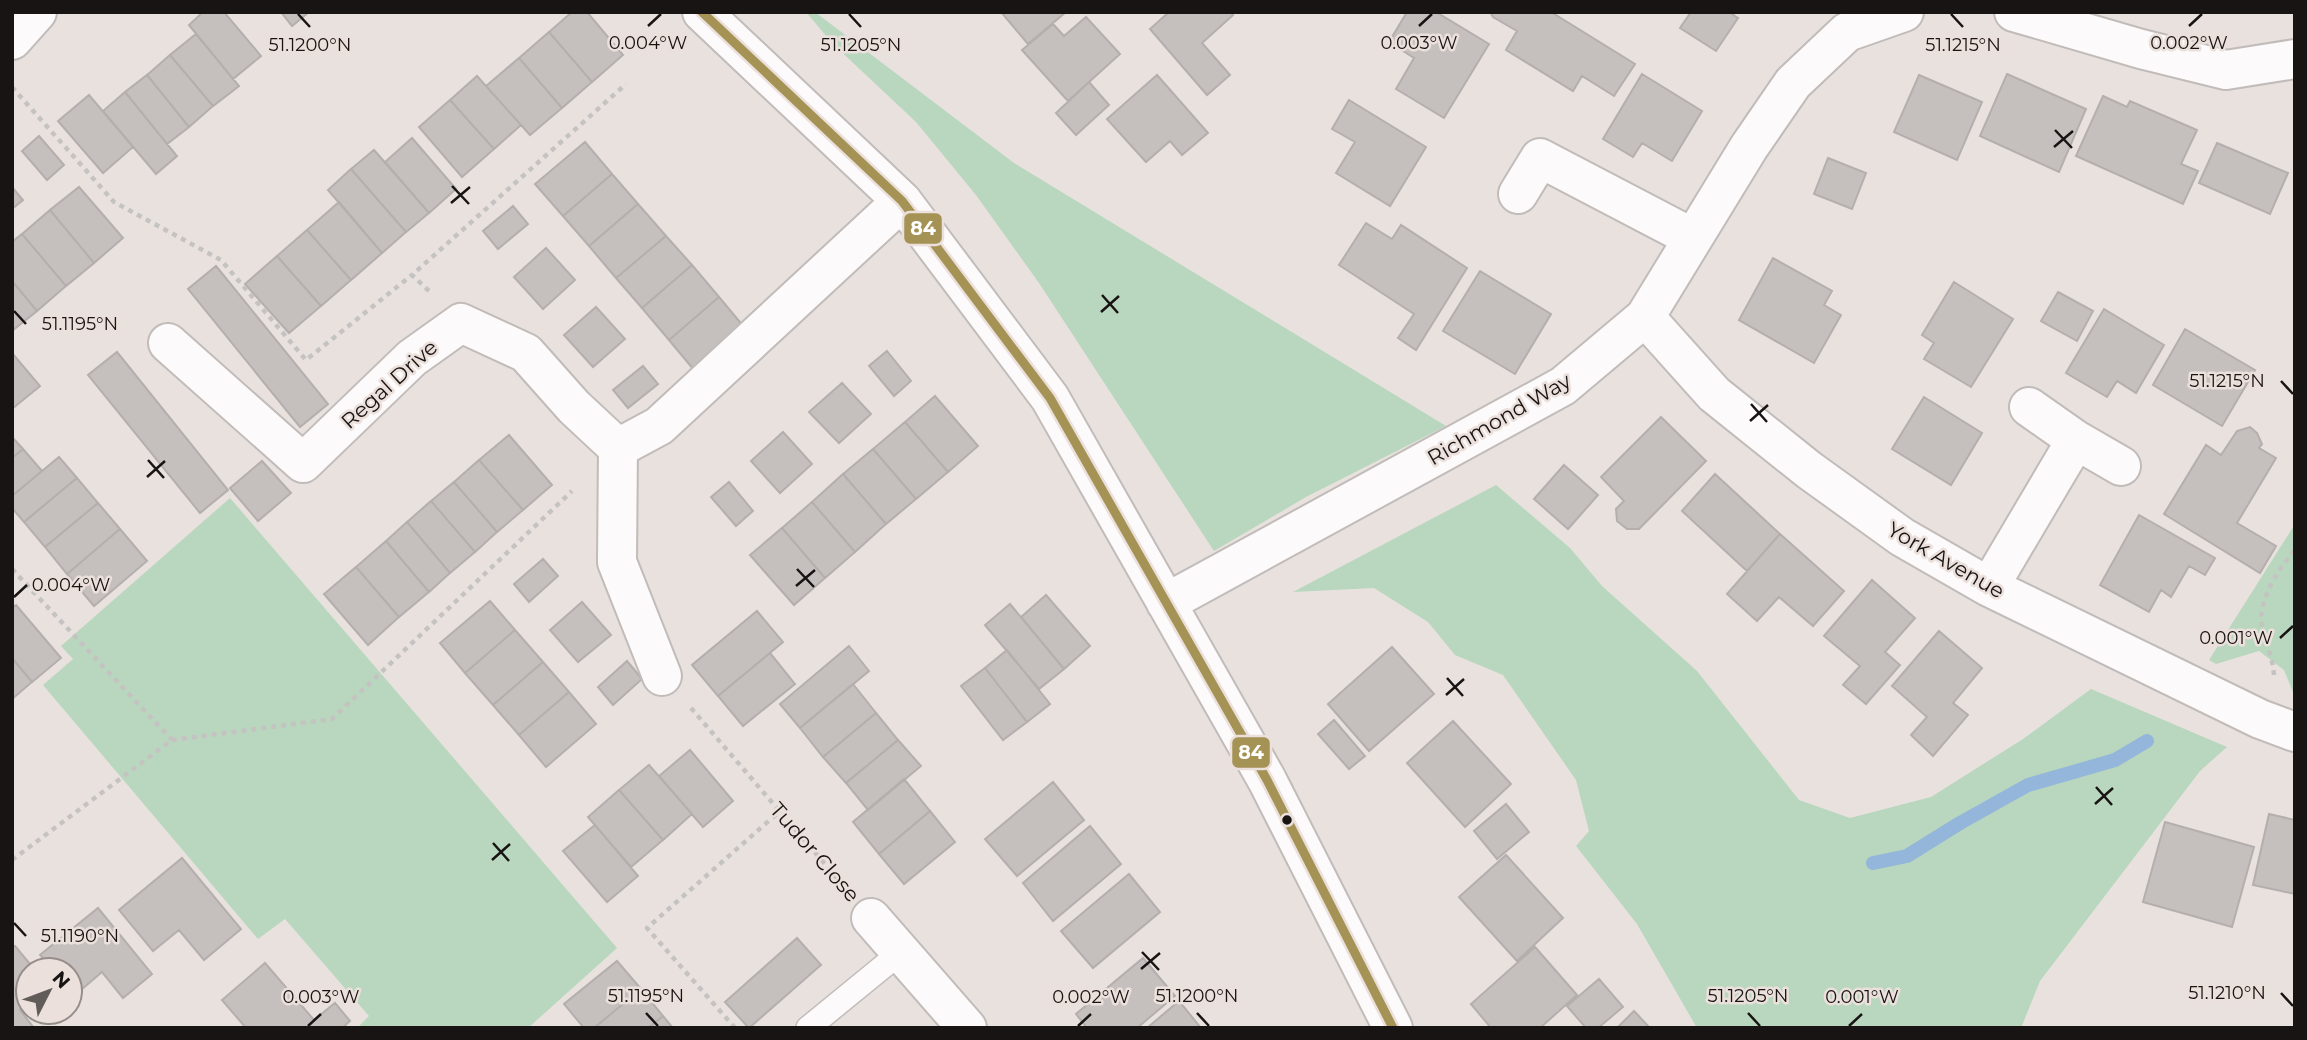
<svg xmlns="http://www.w3.org/2000/svg" width="2307" height="1040" font-family="Montserrat,sans-serif">
<rect width="100%" height="100%" fill="#e8e1de"/>
<path fill="#b8d7be" d="M806,12H815L1014,163L1446,426L1306,497L1214,551L1039,283L976,195L916,122L832,43Z
M1496,485L1570,548L1602,586L1697,671L1799,800L1850,818L1931,797L2023,739L2091,689L2227,747L2200,771L2040,981L2021,1028H1697L1637,924L1576,846L1589,831L1576,780L1503,675L1455,655L1428,622L1374,588L1293,592Z
M230,498L617,948L528,1028H357L369,1016L285,919L258,939L43,685L73,659L61,646Z
M2295,524V697L2284,670L2259,651L2216,664L2209,660Z"/>
<g fill="none" stroke-linecap="round" stroke-linejoin="round">
<path stroke="#93b6da" stroke-width="14" d="M1873,863L1907,856L1960,823L2028,785L2115,760L2147,741"/>
</g>
<path fill="#c5c0be" stroke="#b4aead" stroke-width="2" d="M203,12H224L261,56L233,79L189,25Z
M281,12H309L292,26Z
M572,12H587L623,55L592,82L549,32Z
M1001,12H1066L1028,44Z
M1169,12H1231L1233,15L1202,43L1230,75L1207,95L1150,29Z
M1407,12H1436L1489,44L1444,118L1396,89L1414,58L1389,42Z
M1490,12H1551L1635,64L1614,96L1582,76L1573,91L1506,50L1517,31L1493,17Z
M1691,12H1729L1738,18L1716,51L1680,28Z
M1086,17L1120,54L1068,101L1022,50L1053,24L1064,36Z
M549,32L592,82L562,108L519,58Z
M196,34L239,86L213,106L170,55Z
M170,55L213,106L189,127L147,75Z
M519,58L562,108L530,135L486,86Z
M1642,74L1702,111L1672,161L1642,143L1633,157L1603,139Z
M2007,74L2086,109L2059,172L1980,136Z
M147,75L189,127L167,144L125,92Z
M1157,75L1208,133L1182,155L1170,141L1146,162L1107,119Z
M1919,75L1982,102L1957,160L1894,132Z
M477,76L521,125L494,149L450,100Z
M1089,82L1109,105L1076,135L1056,113Z
M125,92L177,156L156,174L103,111Z
M89,95L133,147L103,173L58,121Z
M2103,96L2127,107L2130,101L2197,130L2181,164L2198,171L2183,204L2076,156Z
M450,100L494,149L462,177L419,127Z
M1349,100L1426,147L1390,206L1336,173L1355,142L1332,129Z
M39,136L64,165L47,180L22,151Z
M412,138L456,189L429,213L385,162Z
M585,142L612,174L563,216L535,184Z
M2217,143L2288,173L2270,214L2199,183Z
M374,150L429,213L406,232L351,169Z
M1828,158L1866,173L1852,209L1814,194Z
M351,169L406,232L382,253L328,190Z
M612,174L638,204L589,246L563,216Z
M12,187L23,200L12,209Z
M79,187L123,238L94,263L50,210Z
M339,202L382,253L351,280L307,230Z
M638,204L666,236L616,278L589,246Z
M513,206L528,224L498,249L483,231Z
M50,210L94,263L66,286L22,234Z
M1366,223L1392,239L1401,225L1467,268L1416,350L1398,338L1414,314L1339,265Z
M307,230L351,280L321,306L277,256Z
M22,234L66,286L37,311L12,281V242Z
M666,236L692,265L642,308L616,278Z
M546,248L575,280L543,309L514,277Z
M277,256L321,306L289,333L245,284Z
M1773,258L1832,291L1824,305L1841,315L1814,363L1739,320Z
M692,265L719,297L669,340L642,308Z
M216,266L328,404L300,427L188,289Z
M1480,271L1551,314L1515,374L1443,331Z
M12,281L37,311L12,331Z
M1954,282L2013,319L1971,387L1924,359L1934,343L1922,335Z
M2058,292L2093,311L2077,341L2041,321Z
M719,297L744,327L694,370L669,340Z
M596,307L625,339L593,367L564,335Z
M2104,309L2164,345L2136,393L2117,381L2107,397L2066,373Z
M2185,329L2255,370L2222,426L2153,385Z
M887,351L911,381L894,396L869,366Z
M117,352L228,490L200,513L88,375Z
M12,353L40,386L12,409Z
M643,366L658,384L628,408L613,390Z
M842,383L871,414L839,443L809,412Z
M935,396L978,446L948,472L905,422Z
M1924,397L1982,433L1951,485L1892,449Z
M1661,417L1706,461L1639,529H1627L1617,521L1616,509L1624,501L1601,477Z
M905,422L948,472L916,499L873,449Z
M2250,427L2257,433L2262,444L2259,448L2276,458L2237,523L2276,546L2260,573L2164,514L2206,445L2221,455L2237,431Z
M783,432L812,464L780,493L751,461Z
M509,435L552,485L523,510L479,460Z
M12,437L23,449L12,458Z
M23,449L42,471L12,496V458Z
M873,449L916,499L886,524L843,474Z
M59,457L77,478L24,522L12,508V496Z
M479,460L523,510L497,532L454,482Z
M262,461L291,493L258,521L230,488Z
M1564,465L1598,495L1568,529L1534,499Z
M843,474L886,524L855,552L812,502Z
M1715,474L1780,534L1747,571L1682,511Z
M77,478L98,503L45,547L24,522Z
M454,482L497,532L475,552L431,501Z
M729,482L753,511L736,526L711,497Z
M431,501L475,552L450,573L407,522Z
M812,502L855,552L825,578L782,528Z
M98,503L120,529L67,574L45,547Z
M2139,515L2215,558L2205,575L2189,566L2171,597L2161,590L2149,612L2100,585Z
M407,522L450,573L429,592L386,541Z
M782,528L825,578L794,605L750,555Z
M120,529L147,561L94,606L67,574Z
M1780,534L1844,591L1813,626L1779,597L1757,621L1727,594Z
M386,541L429,592L399,617L356,567Z
M543,559L558,576L529,602L514,584Z
M356,567L399,617L368,645L324,594Z
M1872,580L1915,618L1885,652L1900,665L1866,704L1843,685L1860,666L1824,636Z
M1046,595L1090,646L1064,669L1021,617Z
M490,601L515,630L465,673L440,643Z
M582,602L611,635L578,662L550,630Z
M1010,604L1064,669L1039,689L985,625Z
M16,605L61,658L32,682L12,658V608Z
M757,611L783,642L718,696L692,665Z
M515,630L543,662L493,705L465,673Z
M1939,631L1982,668L1953,703L1968,715L1933,756L1911,735L1927,717L1892,686Z
M849,646L869,671L800,728L780,704Z
M1392,647L1434,694L1369,751L1328,704Z
M1007,650L1050,704L1027,722L985,668Z
M770,653L795,684L743,726L718,696Z
M12,658L32,682L12,699Z
M627,661L642,679L613,705L598,687Z
M543,662L569,692L519,735L493,705Z
M985,668L1027,722L1003,740L961,686Z
M853,684L876,713L823,757L800,728Z
M569,692L596,724L546,767L519,735Z
M876,713L898,740L846,783L823,757Z
M1334,720L1365,756L1349,769L1318,734Z
M1453,721L1511,784L1465,827L1407,763Z
M898,740L921,766L868,810L846,783Z
M690,750L733,801L703,827L659,776Z
M649,765L692,814L663,840L619,790Z
M904,779L930,811L879,854L853,822Z
M1053,782L1084,820L1017,876L985,839Z
M619,790L663,840L631,867L588,817Z
M1506,804L1529,832L1497,859L1474,831Z
M930,811L955,842L904,884L879,854Z
M2269,814L2295,820V894L2253,885Z
M2165,822L2254,847L2232,927L2143,902Z
M595,825L638,876L607,902L563,851Z
M1090,826L1121,864L1053,921L1023,883Z
M1506,855L1563,918L1517,961L1459,897Z
M182,858L241,929L204,960L179,930L153,951L119,910Z
M1129,874L1160,912L1093,968L1061,931Z
M98,908L152,974L123,998L102,972L74,996L70,991V970H53L40,955Z
M797,938L821,965L749,1028L725,1002Z
M15,946L35,970H28V1003L20,1010L34,1028H12V948Z
M1535,947L1577,995L1540,1028H1491L1471,1004Z
M1143,958L1175,996L1137,1028H1087L1076,1014Z
M617,961L641,989L594,1028H584L564,1004Z
M265,963L314,1020L335,1003L350,1021L342,1028H246L222,1000Z
M1599,979L1623,1007L1598,1028H1586L1567,1006Z
M641,989L663,1016L648,1028H594Z
M1179,1001L1201,1028H1147Z
M1634,1011L1650,1028H1617Z
M663,1016L673,1028H648Z"/>
<g fill="none" stroke-linecap="round" stroke-linejoin="round">
<g stroke="#c1bcba" stroke-width="26">
<path id="service" d="M808,1028L901,952"/>
</g>
<g stroke="#c1bcba" stroke-width="42">
<path id="minor" d="M702,12L902,201L1050,398L1267,780L1393,1028
M2014,12L2141,49L2226,70L2295,59
M12,40L37,12
M1518,194L1540,158L1693,238
M1645,317L1714,394L1809,470L1902,537L1989,587L2260,719L2295,732
M168,343L303,463L412,358L461,323L526,353L574,407L618,448L659,426L902,201
M2029,407L2076,440L2121,466
M618,448L617,562L662,676
M1989,587L2076,440
M1166,603L1563,386L1645,317L1749,147L1793,83L1847,32L1904,12
M871,918L967,1028"/>
</g>
<path stroke="#c5c3c2" stroke-width="4.5" stroke-dasharray="5 5" stroke-linecap="butt" d="M12,87L114,202L221,260L306,360L412,275
M429,291L412,275L626,84
M12,569L172,740
M2274,675C2273,659 2266,642 2262,626C2257,601 2279,568 2295,550
M691,708L843,885
M12,860L172,740L332,719L572,491
M735,1028L647,928L780,811"/>
<use href="#service" stroke="#fcfafa" stroke-width="23"/>
<use href="#minor" stroke="#fcfafa" stroke-width="38"/>
<g stroke="#ebe0db" stroke-width="14">
<path id="bus-1" d="M702,12L902,201L1050,398L1267,780L1393,1028"/>
</g>
<use href="#bus-1" stroke="#a59255" stroke-width="9"/>
</g>
<path fill="none" stroke="#181413" stroke-width="2.5" d="M298,14L310,27M849,14L861,27M1951,14L1963,27M648,26L661,14M1419,26L1432,14M2189,26L2202,14M2055,130L2072,148M2054,147L2073,131M452,186L469,204M451,203L470,187M1102,295L1118,313M14,311L26,324M1101,312L1119,296M2281,381L2293,394M1751,404L1767,422M1750,421L1768,405M148,460L164,478M147,477L165,461M797,569L814,587M796,586L815,570M14,597L27,585M2280,638L2293,626M1447,678L1463,696M1446,695L1464,679M2096,787L2112,805M2095,804L2113,788M493,843L509,861M492,860L510,844M14,923L26,936M1142,952L1159,970M1141,969L1160,953M2281,993L2293,1006M646,1013L658,1026M1197,1013L1209,1026M1748,1013L1760,1026M308,1026L321,1014M1078,1026L1091,1014M1849,1026L1862,1014"/>
<circle fill="#181413" stroke="#ebe0db" stroke-width="2.5" cx="1287" cy="820" r="6"/>
<g text-anchor="middle" dominant-baseline="central" stroke-width="5" stroke-linejoin="round" paint-order="stroke">
<g font-size="21" fill="#181413" stroke="#ebe0db">
<text transform="translate(389 384) rotate(-42)">Regal Drive</text>
<text transform="translate(1499 419) rotate(-30)">Richmond Way</text>
<text transform="translate(1946 560) rotate(30)">York Avenue</text>
<text transform="translate(815 852) rotate(49)">Tudor Close</text>
</g>
</g>
<g font-size="18" text-anchor="middle" fill="#181413" stroke="#ebe0db" stroke-width="5" stroke-linejoin="round" paint-order="stroke">
<text x="648" y="49">0.004°W</text>
<text x="1419" y="49">0.003°W</text>
<text x="2189" y="49">0.002°W</text>
<text x="310" y="51">51.1200°N</text>
<text x="861" y="51">51.1205°N</text>
<text x="1963" y="51">51.1215°N</text>
<text x="80" y="330">51.1195°N</text>
<text x="2227" y="387">51.1215°N</text>
<text x="71" y="591">0.004°W</text>
<text x="2236" y="644">0.001°W</text>
<text x="80" y="942">51.1190°N</text>
<text x="2227" y="999">51.1210°N</text>
<text x="646" y="1002">51.1195°N</text>
<text x="1197" y="1002">51.1200°N</text>
<text x="1748" y="1002">51.1205°N</text>
<text x="321" y="1003">0.003°W</text>
<text x="1091" y="1003">0.002°W</text>
<text x="1862" y="1003">0.001°W</text>
</g>
<g stroke="#ebe0db" stroke-width="2.5">
<rect x="903" y="212" width="40" height="33" rx="7" fill="#a59255"/>
<rect x="1231" y="736" width="40" height="33" rx="7" fill="#a59255"/>
</g>
<g font-size="19" text-anchor="middle" font-weight="bold" fill="#fff">
<text x="923" y="235">84</text>
<text x="1251" y="759">84</text>
</g>
<rect width="2307" height="1040" fill="none" stroke="#181413" stroke-width="28"/>
<g transform="translate(49 991) rotate(48)"><circle r="33" fill="#ebe0db" stroke="#978e8b" stroke-width="2"/>
<path d="M0-5L12 26L0 18L-12 26Z" fill="#615c5a"/>
<text y="-10" font-size="19" font-weight="bold" text-anchor="middle" fill="#181413">N</text>
</g>
</svg>
